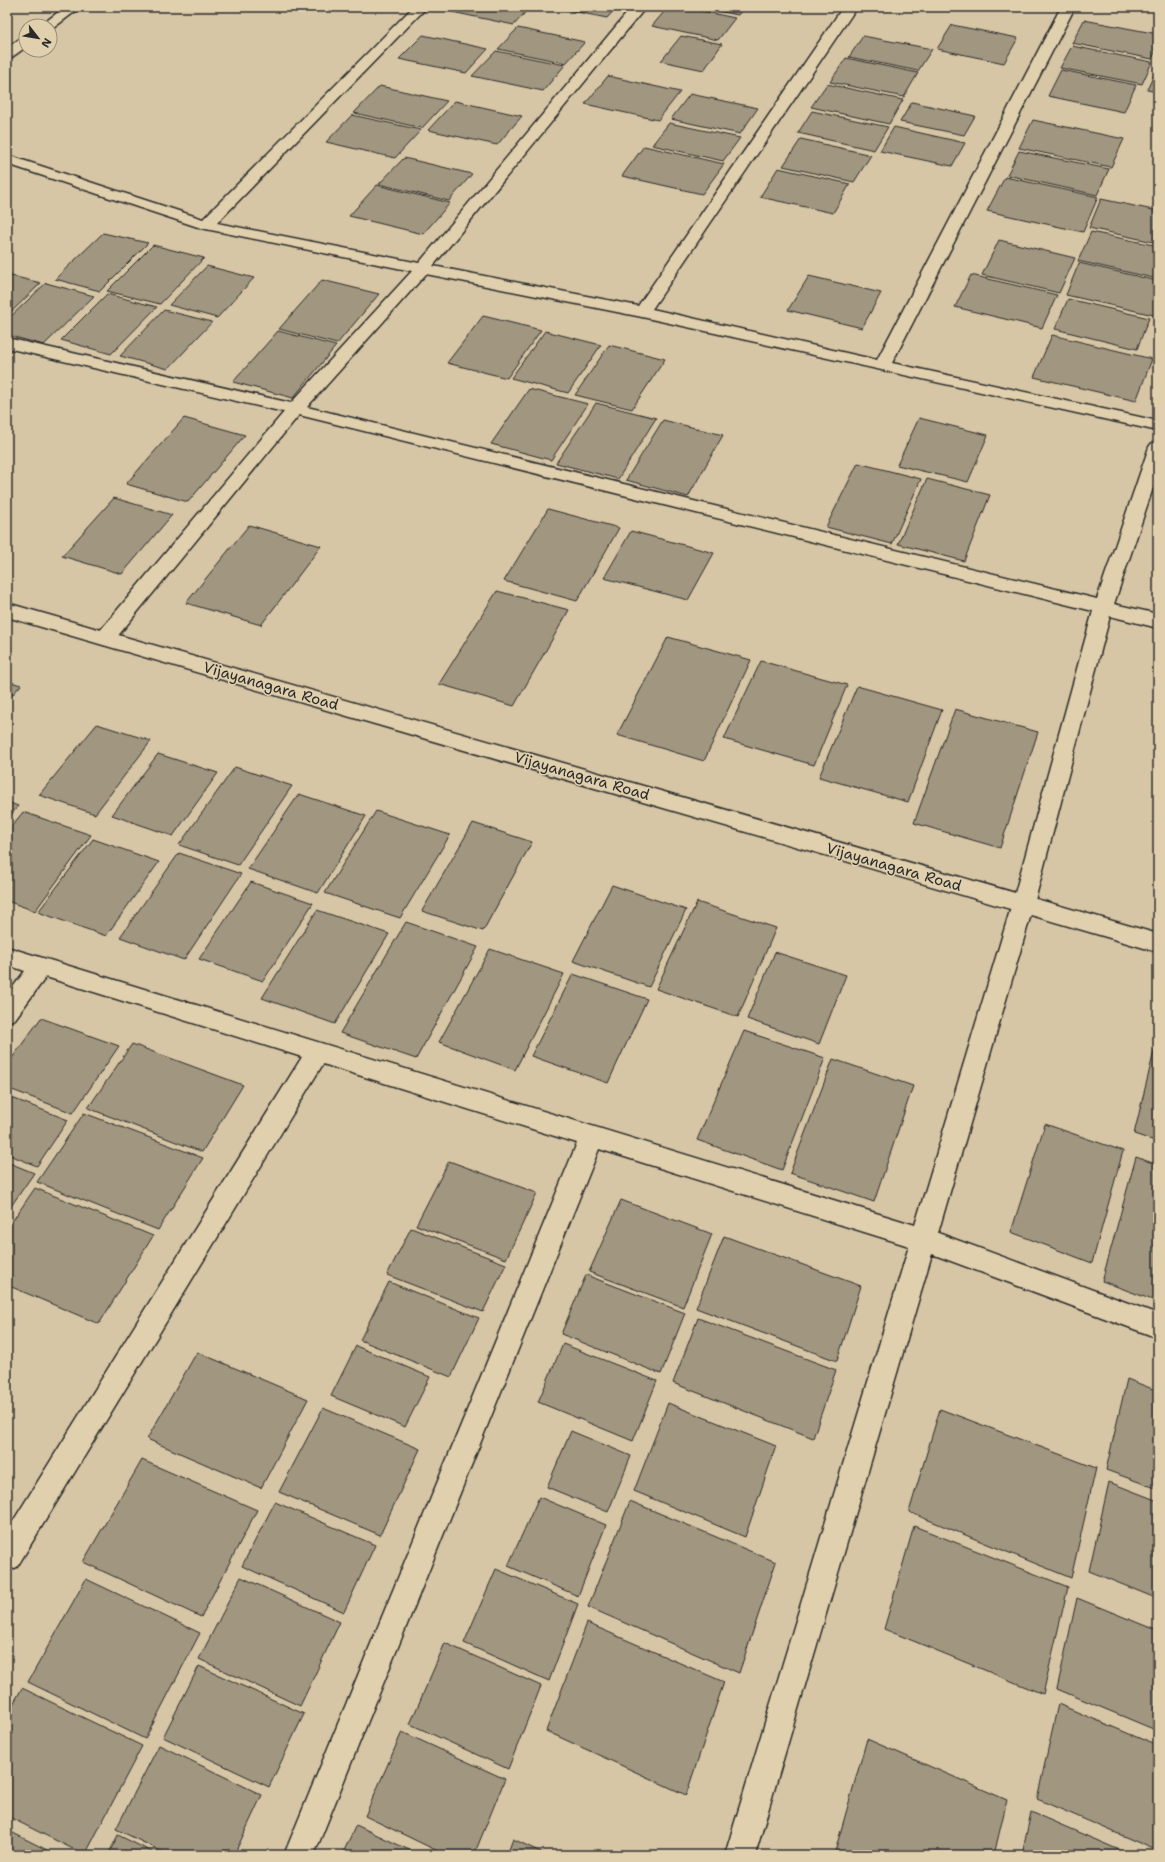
<svg xmlns="http://www.w3.org/2000/svg" width="1165" height="1862" font-family="'Shantell Sans',sans-serif">
<rect width="100%" height="100%" fill="#d6c6a5"/>
<filter id="ink" filterUnits="userSpaceOnUse"><feTurbulence type="fractalNoise" baseFrequency=".025" numOctaves="2"/><feDisplacementMap in="SourceGraphic" scale="8" xChannelSelector="R" yChannelSelector="G"/><feConvolveMatrix kernelMatrix="1 2 1 2 8 2 1 2 1" color-interpolation-filters="sRGB"/></filter>
<g filter="url(#ink)">
<path fill="#a19680" stroke="#2b2b2b" d="M457,7H530L514,25L452,12Z
M552,7H617L607,18Z
M668,7H682L735,18L718,40L652,26Z
M696,7H744L738,15Z
M1084,20L1158,34V45L1152,59L1072,43Z
M952,25L1018,38L1004,63L937,49Z
M518,28L585,42L566,63L498,49Z
M423,35L488,49L466,73L399,59Z
M681,36L722,44L704,70L661,61Z
M863,36L932,49L918,71L849,57Z
M1072,46L1152,62L1142,84L1060,68Z
M496,51L565,65L543,91L472,76Z
M846,58L918,73L904,97L830,82Z
M1158,66V92L1147,90Z
M1061,70L1136,85L1124,112L1048,96Z
M608,76L680,92L658,120L585,104Z
M827,84L903,100L889,124L811,107Z
M380,86L447,101L422,128L354,113Z
M690,94L758,108L740,134L671,119Z
M455,101L522,116L497,145L428,130Z
M912,102L975,116L964,135L900,122Z
M812,111L888,127L874,150L798,133Z
M352,115L421,130L395,158L326,142Z
M1033,120L1124,139L1111,167L1019,148Z
M669,123L740,138L723,161L652,145Z
M894,127L965,143L952,166L880,151Z
M801,139L871,155L854,182L783,166Z
M644,146L724,164L702,194L622,176Z
M1019,151L1109,169L1097,195L1007,175Z
M404,158L472,174L449,201L379,184Z
M778,168L850,184L833,213L760,197Z
M1005,177L1098,197L1083,232L987,211Z
M377,185L450,203L423,234L349,216Z
M1101,199L1158,211V243L1089,228Z
M1091,232L1158,246V279L1078,261Z
M103,233L148,243L100,291L55,279Z
M999,240L1075,258L1059,293L982,275Z
M153,245L204,258L160,304L107,291Z
M1079,263L1158,281V316L1066,295Z
M207,266L254,278L217,318L169,305Z
M7,275L41,283L7,316Z
M971,275L1057,295L1042,328L955,307Z
M809,276L881,293L862,328L788,310Z
M322,280L379,294L337,344L279,329Z
M46,283L94,296L44,345L7,335V320Z
M107,294L157,307L111,354L61,340Z
M1068,299L1149,318L1137,349L1055,329Z
M164,310L212,322L168,369L120,356Z
M483,316L541,330L507,378L447,363Z
M278,331L336,346L293,398L233,382Z
M545,331L601,345L568,393L511,378Z
M1052,335L1152,359L1136,401L1034,377Z
M609,345L665,359L632,409L575,395Z
M529,389L588,404L551,460L491,444Z
M596,403L656,418L618,479L556,463Z
M184,418L245,435L188,502L126,484Z
M919,418L988,435L968,482L897,465Z
M663,420L723,435L688,497L626,480Z
M858,463L921,479L892,544L826,527Z
M927,479L990,495L964,561L898,544Z
M114,498L172,515L122,574L62,556Z
M548,509L619,528L577,601L504,581Z
M249,525L321,546L261,625L186,603Z
M631,531L714,553L688,600L604,578Z
M497,591L569,610L514,706L439,684Z
M668,637L751,660L704,761L617,735Z
M761,661L847,685L814,765L724,739Z
M7,681L21,685L7,701Z
M857,686L942,710L908,802L819,777Z
M955,709L1038,732L1000,848L914,823Z
M97,724L151,741L95,814L39,795Z
M158,754L218,773L173,836L112,815Z
M235,767L292,786L238,865L179,845Z
M299,794L366,816L318,893L248,869Z
M7,802L18,806L7,820Z
M376,811L450,835L400,918L325,893Z
M23,812L91,835L35,911L7,901V832Z
M473,823L532,842L483,931L422,911Z
M93,839L159,862L106,936L38,912Z
M179,853L241,874L184,960L120,937Z
M251,882L313,903L263,981L199,959Z
M612,885L686,910L649,987L573,961Z
M697,902L776,928L738,1017L656,989Z
M317,910L389,934L335,1024L262,998Z
M406,922L478,947L416,1059L340,1033Z
M490,949L564,974L515,1070L439,1042Z
M775,952L846,975L819,1044L747,1019Z
M573,974L647,999L608,1083L531,1056Z
M41,1018L119,1046L73,1113L7,1088V1065Z
M744,1031L825,1058L782,1170L697,1140Z
M1156,1043L1158,1044V1142L1134,1134Z
M132,1044L243,1085L202,1152L88,1108Z
M833,1059L913,1086L874,1202L790,1173Z
M7,1096L68,1120L37,1166L7,1154Z
M84,1113L203,1158L158,1230L37,1182Z
M1045,1124L1123,1151L1092,1263L1011,1232Z
M1136,1157L1158,1165V1302L1102,1281Z
M449,1161L537,1193L506,1259L416,1225Z
M7,1162L34,1173L7,1212Z
M35,1188L153,1236L99,1324L7,1285V1229Z
M621,1200L712,1234L683,1307L589,1272Z
M411,1228L506,1264L483,1312L387,1275Z
M724,1236L861,1286L837,1361L696,1308Z
M586,1275L685,1313L661,1374L561,1334Z
M389,1282L479,1318L451,1377L360,1340Z
M698,1318L836,1370L813,1438L673,1383Z
M563,1344L657,1381L633,1441L538,1402Z
M356,1346L430,1377L405,1427L331,1396Z
M197,1352L308,1399L261,1488L147,1439Z
M1127,1379L1158,1391V1489L1106,1470Z
M668,1403L776,1446L745,1537L634,1491Z
M323,1408L420,1449L380,1535L279,1492Z
M940,1409L1096,1468L1071,1578L909,1512Z
M571,1431L631,1456L608,1512L547,1487Z
M142,1460L257,1510L201,1617L83,1562Z
M1109,1482L1158,1501V1599L1089,1571Z
M539,1497L606,1525L578,1596L508,1566Z
M630,1501L776,1562L739,1673L588,1607Z
M275,1502L375,1545L344,1612L242,1566Z
M914,1526L1068,1587L1043,1694L884,1629Z
M496,1569L578,1604L549,1681L464,1643Z
M241,1577L340,1622L300,1706L199,1659Z
M86,1579L200,1633L145,1739L28,1682Z
M1077,1598L1158,1631V1731L1057,1689Z
M587,1623L724,1682L686,1795L546,1731Z
M445,1643L541,1686L508,1769L410,1724Z
M199,1666L304,1714L269,1787L163,1737Z
M22,1688L142,1746L85,1855L7,1816V1715Z
M1058,1704L1158,1746V1851L1037,1799Z
M402,1732L505,1779L474,1855H446L365,1816Z
M867,1739L1007,1800L994,1855H834Z
M159,1745L262,1795L234,1855H169L116,1829Z
M1031,1812L1131,1855H1022Z
M356,1825L420,1855H342Z
M7,1830L57,1855H7Z
M118,1835L158,1855H108Z
M513,1839L547,1855H507Z"/>
<g fill="none" stroke-linecap="round" stroke-linejoin="round">
<g stroke="#2b2b2b" stroke-width="3">
<path id="street" d="M65,7H81L52,29H50V26H40Z
M413,7H427L217,223L419,263L632,7H646L433,266L638,306L843,7H857L652,309L877,360L1061,7H1075L892,363L1158,421V431L642,317L426,274L307,407L1097,599L1149,447L1152,443L1158,441V473L1114,604L1158,614V628L1110,616L1034,904L938,1233L1158,1314V1338L932,1254L755,1855H725L909,1246L599,1149L314,1855H284L577,1143L323,1064L17,1567L7,1571V1531L302,1057L46,977L15,1019L7,1022V995L25,971L7,965V947L915,1225L1012,904L1093,611L299,415L112,643L105,645L98,643L95,638L98,633L284,412L7,348V338L291,403L412,271L201,228L7,164V155L203,219Z
M26,37V47L12,57L7,58V48L21,38Z"/>
</g>
<g stroke="#2b2b2b" stroke-width="3">
<path id="secondary" d="M7,603L1158,934V952L7,617Z"/>
</g>
<use href="#street" fill="#e1d0ad" fill-rule="evenodd"/>
<use href="#secondary" fill="#e1d0ad" fill-rule="evenodd"/>
</g>
</g>
<g text-anchor="middle" dominant-baseline="central" stroke-width="3" stroke-linejoin="round" paint-order="stroke">
<g font-size="15" fill="#2b2b2b" stroke="#e1d0ad">
<text transform="translate(271 686) rotate(16)">Vijayanagara Road</text>
<text transform="translate(582 776) rotate(16)">Vijayanagara Road</text>
<text transform="translate(894 867) rotate(16)">Vijayanagara Road</text>
</g>
</g>
<rect width="1165" height="1862" fill="none" stroke="#e1d0ad" stroke-width="24"/>
<rect x="12" y="12" width="1141" height="1838" fill="none" stroke="#2b2b2b" stroke-width="1.5" filter="url(#ink)"/>
<g transform="translate(38 38) rotate(121)"><circle r="19" fill="#e1d0ad" stroke="#988e79"/>
<path d="M0-3L7 15L0 10L-7 15Z" fill="#2b2b2b"/>
<text y="-6" font-size="11" font-weight="bold" text-anchor="middle" fill="#2b2b2b">N</text>
</g>
</svg>
